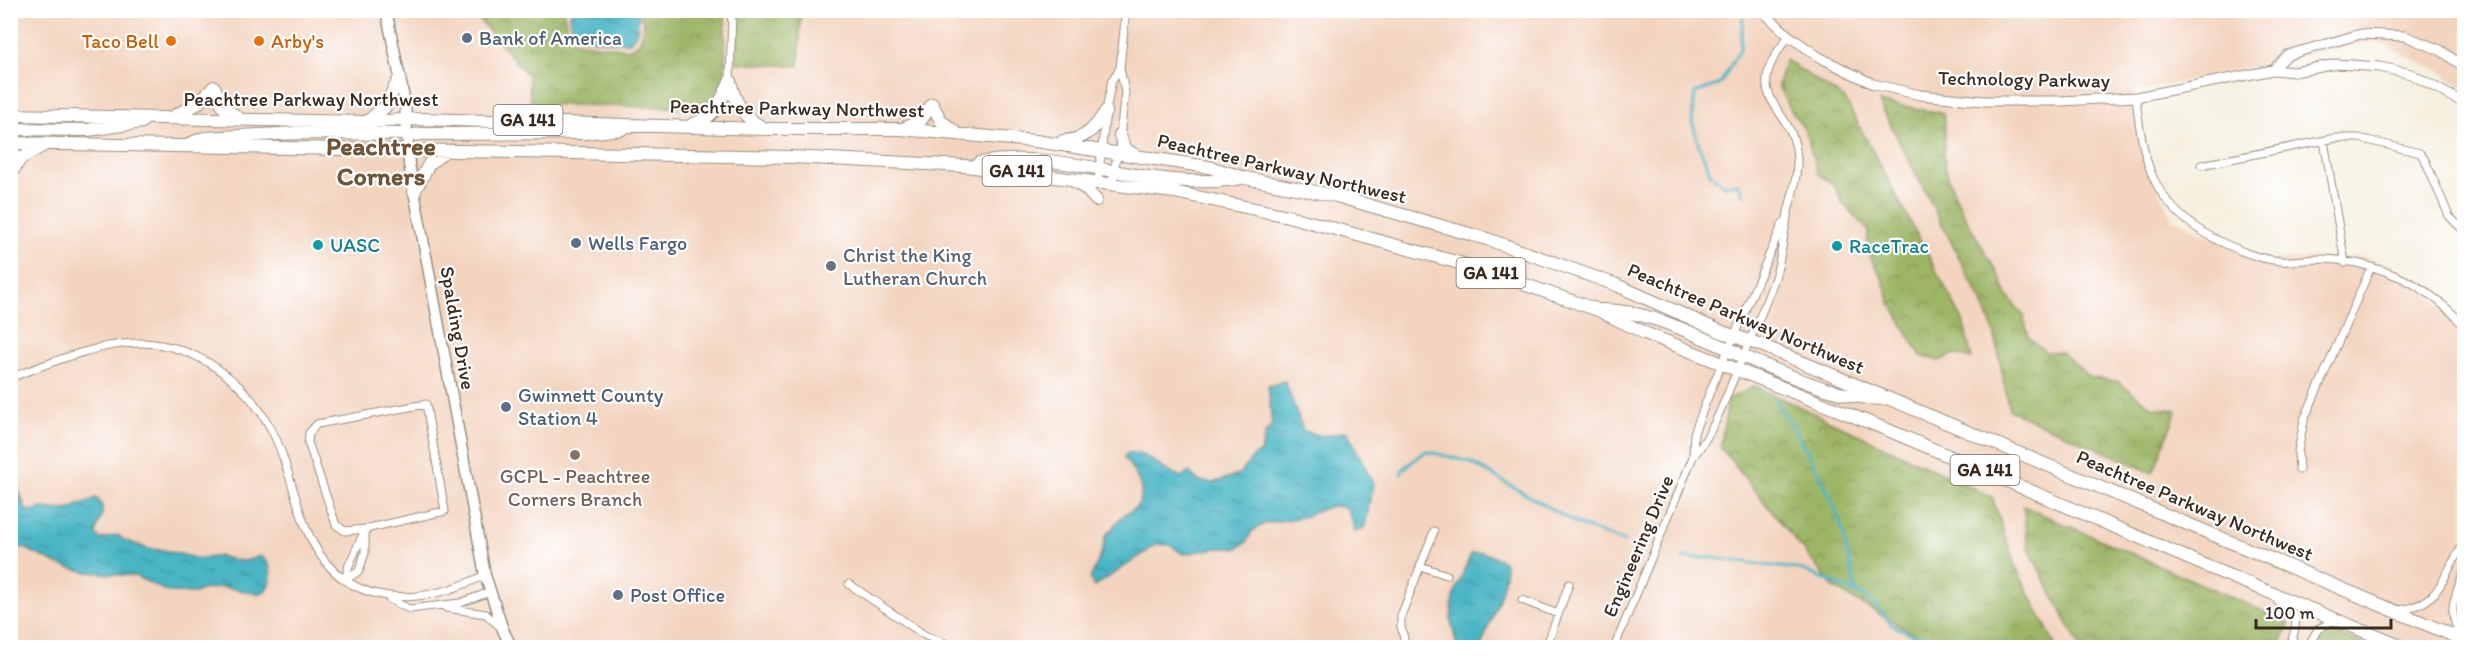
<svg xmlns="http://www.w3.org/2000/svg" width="2475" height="658" font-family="Itim,sans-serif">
<defs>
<pattern id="forest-crowns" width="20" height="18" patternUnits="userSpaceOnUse" patternTransform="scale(1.5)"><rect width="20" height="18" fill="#9cb666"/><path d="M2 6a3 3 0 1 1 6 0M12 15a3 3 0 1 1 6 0" fill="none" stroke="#809453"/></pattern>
<pattern id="water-ripples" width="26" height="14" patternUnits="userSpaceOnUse" patternTransform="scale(1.5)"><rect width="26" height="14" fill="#48b5c5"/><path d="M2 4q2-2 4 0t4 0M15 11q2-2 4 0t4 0" fill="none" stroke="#3d939f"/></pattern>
</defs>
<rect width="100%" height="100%" fill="#fff"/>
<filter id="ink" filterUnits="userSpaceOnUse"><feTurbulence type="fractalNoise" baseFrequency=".0167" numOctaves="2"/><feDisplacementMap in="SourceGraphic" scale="12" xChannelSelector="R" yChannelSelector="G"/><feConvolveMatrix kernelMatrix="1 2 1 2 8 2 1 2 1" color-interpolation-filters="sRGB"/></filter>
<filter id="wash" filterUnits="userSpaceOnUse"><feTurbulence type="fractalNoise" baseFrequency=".008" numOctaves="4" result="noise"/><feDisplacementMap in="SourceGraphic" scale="24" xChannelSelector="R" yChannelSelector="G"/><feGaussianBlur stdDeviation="1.35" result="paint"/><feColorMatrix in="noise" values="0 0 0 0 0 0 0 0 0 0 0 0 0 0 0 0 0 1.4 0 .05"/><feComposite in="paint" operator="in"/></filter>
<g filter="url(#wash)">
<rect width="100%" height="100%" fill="#f5f0df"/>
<path fill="#f3d4bf" d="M10,11H2464V89L2444,74L2376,41L2289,58L2133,93L2145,160L2172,218L2259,260L2364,257L2416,283L2463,329L2464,647H11Z"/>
<path fill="url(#forest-crowns)" stroke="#6c7042" stroke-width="1.5" d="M472,11H564L567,33L575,42L629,49L640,42L644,23L639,11H725V73L721,95L703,108L531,104L528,76Z
M737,11H801L799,66L737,63Z
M1785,60L1845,99L1963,321L1972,359L1955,354L1939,361L1921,356L1890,303L1883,280L1867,251L1868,230L1843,204L1834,185L1818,174L1805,130L1791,110L1778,86Z
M1879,102L1943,113C1948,131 1942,149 1945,165C1954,205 1981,243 2001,279L2006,294L2023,315L2029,338L2046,352H2061L2091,378L2117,381L2152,407L2177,410L2153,473L2009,410L1995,335L1982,302Z
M1755,386L1992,497L2014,563L2056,647H1930L1932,644L1834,588L1720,447L1729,399Z
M2023,506L2290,623L2279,647H2080L2028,548Z
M2322,629L2371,647L2312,648Z"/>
<path fill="url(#water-ripples)" stroke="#427072" stroke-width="1.5" d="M571,11H634L639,17L637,32L630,42C610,43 592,40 573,35L569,19Z
M1285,381L1303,430C1320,438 1329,436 1347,431L1374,485C1368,500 1369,514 1364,528L1355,531L1347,507L1331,506L1302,517L1264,524L1252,531L1246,543L1237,548H1217L1183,554L1170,545L1158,544L1094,587L1090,579L1102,552L1106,535C1113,529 1118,519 1125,514C1130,511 1134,510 1137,506C1149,489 1133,471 1124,457L1128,453C1149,450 1163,474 1182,477L1189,472L1199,481L1213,483L1239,474L1254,456L1261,451L1266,432L1272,425L1268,386Z
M11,468L25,508L28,511L44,508L67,510L96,498C110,511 97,519 96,535L101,539L118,535L124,540L149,549L164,550L199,559L220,556L233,560L245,561L261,556C275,566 274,585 261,594L223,587L201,590L195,593L168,592L135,576L86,572L59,565L25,548L11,547Z
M1482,552L1504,561C1511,578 1487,628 1481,647H1457L1451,620L1453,597L1471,554Z"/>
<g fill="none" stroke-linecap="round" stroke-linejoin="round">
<path stroke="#48b5c5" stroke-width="3" d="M1743,18L1740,49L1720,84L1695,93L1692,121L1699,146L1711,175L1724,185L1738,184L1744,195
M1775,399C1795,432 1817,465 1832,501C1844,530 1849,560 1856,591
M1401,474L1403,469L1426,451L1470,462L1579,525L1625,542
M1683,558H1714L1803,570L1866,597L1885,616L1891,625L1913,635L1938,638L1957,645L2006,644L2045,648"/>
</g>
</g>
<g filter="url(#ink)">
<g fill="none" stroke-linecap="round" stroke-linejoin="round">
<g stroke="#988d7e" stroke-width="9">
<path id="minor" d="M730,81L732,10
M2136,97C2143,165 2153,207 2217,240C2238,250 2257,259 2281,261C2295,262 2309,259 2322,259C2361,260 2407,275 2437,300C2447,309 2458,316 2464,329
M1120,136L1125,92L1120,68
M2324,141L2345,263
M2201,165L2336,138H2359L2420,153L2425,160L2449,216L2464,231
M1098,182L1106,111L1112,80L1120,68L1126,10
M1112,183L1118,150
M10,378C49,363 100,342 141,343C197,344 246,382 271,429C286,456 294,498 306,528C339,610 416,609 485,575
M426,404L445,511L365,529L345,531L336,525L308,442L309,433L317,424Z
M1693,457L1694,433L1711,389L1783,223
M2299,470L2298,452L2304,420L2371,267
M1420,566L1447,575
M2464,573C2454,597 2445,616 2464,638
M345,580L359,571L365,553V529
M345,580L349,565L364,532
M849,584L926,636L958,648
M389,599L409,609L460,603L490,592
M1522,600L1558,614
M2278,602C2302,612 2297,627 2289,648
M446,608L486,614L501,628
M2399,610C2444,604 2441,575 2464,544
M1406,648L1401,626V616L1434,531
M1546,648L1569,584
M1614,648L1693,457C1715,430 1725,399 1738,368C1751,336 1767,304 1777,271C1782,252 1784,232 1788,212C1792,196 1797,180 1797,163C1798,103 1734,103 1789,36
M2307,648L2318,629L2336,619"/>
</g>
<g stroke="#988d7e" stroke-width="11">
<path id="tertiary" d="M1761,10L1789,36L1819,57L1873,84L1920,95L1984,101H2061L2136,97L2273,70L2294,72L2337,64L2380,67L2411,74L2464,103
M2273,70L2287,55L2361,34L2405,36L2440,50L2464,67"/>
</g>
<g stroke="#988d7e" stroke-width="13">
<path id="secondary" d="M386,10L405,103L409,164L485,575L503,630L512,648"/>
</g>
<g stroke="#988d7e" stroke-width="14">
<path id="trunk" d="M730,81C735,103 743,117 763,128
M214,87L224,108L240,119
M932,104L941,121L955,132
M10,115L367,122L419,119L764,129H901L1035,141L1209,167L1245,178L1336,196L1487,239L1614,284L1722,332L1761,345L2464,640
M174,116L197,104L214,87
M368,121L385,107L400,77
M693,124C715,118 722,100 730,81
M905,128L921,120L932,104
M10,129L88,130L142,122
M1120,135L1124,148L1135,155
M407,136L421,134L585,133L622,129
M1063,141C1085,140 1095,129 1106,111
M10,143L792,157L965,166L1174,192L1288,216L1474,267L1598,310L1645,333L1888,430L2225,574L2405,648
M191,143L204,138L296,133L407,134
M979,163C1067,147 1154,194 1241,178
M10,175L21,158L44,145
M1072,180L1086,189L1096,200
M414,192L429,164L445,151
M1602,310C1649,310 1694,335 1736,352
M1729,351C1778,369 1831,399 1884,399"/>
</g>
<use href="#minor" stroke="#fff" stroke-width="7"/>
<use href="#tertiary" stroke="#fff" stroke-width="9"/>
<use href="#secondary" stroke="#fff" stroke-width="10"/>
<use href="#trunk" stroke="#fff" stroke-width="12"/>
</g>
</g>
<g fill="#5c6f8a" stroke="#fff" stroke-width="2">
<circle cx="467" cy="38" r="6"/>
<circle cx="576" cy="243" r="6"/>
<circle cx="506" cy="407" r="6"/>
<circle cx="618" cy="595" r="6"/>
</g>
<g fill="#e8710a" stroke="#fff" stroke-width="2">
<circle cx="171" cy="41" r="6"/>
<circle cx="259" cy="41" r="6"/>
</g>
<g fill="#0f9aa8" stroke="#fff" stroke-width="2">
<circle cx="318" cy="245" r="6"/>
<circle cx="1837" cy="246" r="6"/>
</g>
<circle fill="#6b7280" stroke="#fff" stroke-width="2" cx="831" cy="266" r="6"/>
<circle fill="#8d6e63" stroke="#fff" stroke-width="2" cx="575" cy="455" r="6"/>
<g text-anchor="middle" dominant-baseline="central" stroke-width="4.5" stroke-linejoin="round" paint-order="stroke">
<g fill="#fff" stroke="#766a62" stroke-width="1.5">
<rect x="493.5" y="105" width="69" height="30" rx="4.5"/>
<rect x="982.5" y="156" width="69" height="30" rx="4.5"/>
<rect x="1456.5" y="258" width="69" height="30" rx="4.5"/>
<rect x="1950.5" y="455" width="69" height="30" rx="4.5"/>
</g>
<g font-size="18" font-weight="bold" fill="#3b2a1e">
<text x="528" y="120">GA 141</text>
<text x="1017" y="171">GA 141</text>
<text x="1491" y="273">GA 141</text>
<text x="1985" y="470">GA 141</text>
</g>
<g font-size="20" fill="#4e5e75" stroke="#fff" text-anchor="start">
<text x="479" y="38">Bank of America</text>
<text x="588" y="243">Wells Fargo</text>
<text x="518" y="395">Gwinnett County<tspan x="518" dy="23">Station 4</tspan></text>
<text x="630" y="595">Post Office</text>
</g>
<g font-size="20" fill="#c56008" stroke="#fff" text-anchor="end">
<text x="159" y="41">Taco Bell</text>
<text x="271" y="41" text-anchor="start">Arby's</text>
</g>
<g font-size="20" fill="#3b2a1e" stroke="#fff">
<text transform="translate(2024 79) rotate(1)">Technology Parkway</text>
<text x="311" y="99">Peachtree Parkway Northwest</text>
<text transform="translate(797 108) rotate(1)">Peachtree Parkway Northwest</text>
<text transform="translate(1282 168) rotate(13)">Peachtree Parkway Northwest</text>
<text transform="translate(1746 318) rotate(23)">Peachtree Parkway Northwest</text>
<text transform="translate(458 328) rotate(80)">Spalding Drive</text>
<text transform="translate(2195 505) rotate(23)">Peachtree Parkway Northwest</text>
<text transform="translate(1638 546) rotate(-67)">Engineering Drive</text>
</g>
<g font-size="20" fill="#0d838f" stroke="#fff" text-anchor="start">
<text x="330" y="245">UASC</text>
<text x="1849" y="246">RaceTrac</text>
</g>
<g font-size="20" fill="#5b616d" stroke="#fff" text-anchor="start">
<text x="843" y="255">Christ the King<tspan x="843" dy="23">Lutheran Church</tspan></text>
</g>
<g font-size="20" fill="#785e54" stroke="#fff">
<text x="575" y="476">GCPL - Peachtree<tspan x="575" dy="23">Corners Branch</tspan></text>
</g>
<g font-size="26" font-weight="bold" fill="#6f5439" stroke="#fff">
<text x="381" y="146">Peachtree<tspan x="381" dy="30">Corners</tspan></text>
</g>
</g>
<rect width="2475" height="658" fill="none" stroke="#fff" stroke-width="36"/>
<path d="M2256 619v9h135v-9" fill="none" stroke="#3b2a1e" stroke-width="3"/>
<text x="2265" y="619" font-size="18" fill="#3b2a1e" stroke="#ffffff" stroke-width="4.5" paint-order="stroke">100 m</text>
</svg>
